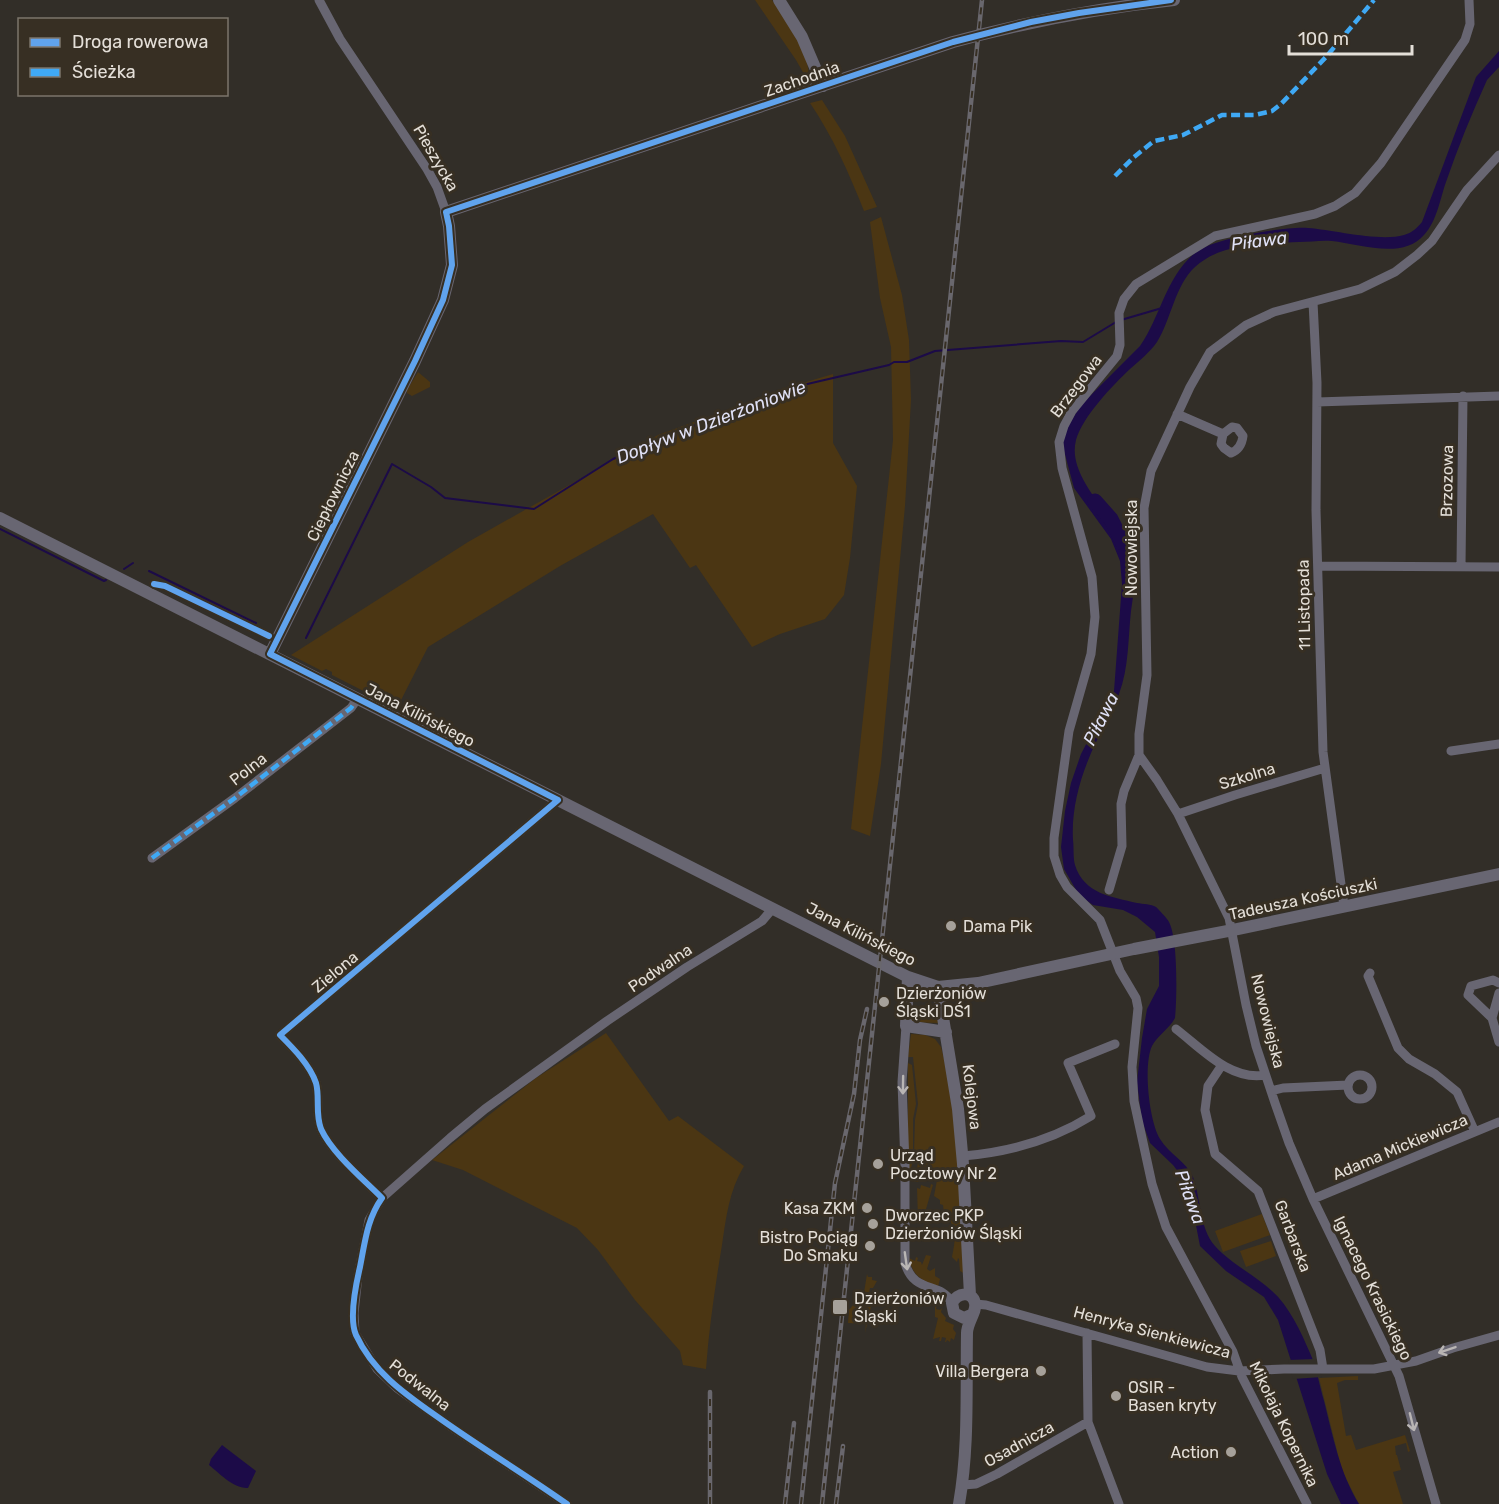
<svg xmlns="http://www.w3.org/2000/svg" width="1499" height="1504" font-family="Rubik,sans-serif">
<rect width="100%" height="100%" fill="#322e28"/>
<path fill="#4b3613" d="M755,0H772C785,19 814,59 808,81L796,60Z
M822,100L845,136L877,207L864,211C849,173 833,137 810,103Z
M881,217L902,295L909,340L911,400L905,506L881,764L870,836L851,829L893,440L891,347L880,298L870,222Z
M418,372L430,382V387L412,396L407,393V390Z
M833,374V443L857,486L850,558L844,595L825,619L780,634L752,647L696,565L690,568L653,514L560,566L428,647L397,708L332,675V672L326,669L322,671L291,655L468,542L658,435L796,385Z
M910,1006L937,1011L938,1023L911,1022Z
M606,1033L669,1121L678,1116L744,1166C729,1191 726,1218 722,1245C715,1287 709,1328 706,1369L683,1365L680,1351L635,1300L598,1250L577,1228L463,1170L432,1160L536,1078Z
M911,1034L925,1035L935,1039L941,1047L944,1059L956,1130L965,1274L960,1271L959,1259L958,1258L957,1262L952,1257C955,1241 957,1231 950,1221L951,1216L947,1215L948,1211L944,1213L943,1205L940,1204V1200L934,1196L937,1180L933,1177L931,1181L930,1180V1176L927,1175L926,1180L923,1176L918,1182L914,1181L915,1169H917L918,1162H922L923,1157L914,1154L915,1120L918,1104L913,1057H908Z
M908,1063L912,1065L916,1104L913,1119V1150L910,1163L912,1164L908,1180Z
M931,1184L933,1185L924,1216L922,1220L918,1219L917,1188L920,1189L921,1185L930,1188Z
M1262,1214L1270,1235L1223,1252L1215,1231Z
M1271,1241L1276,1256L1246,1267L1240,1251Z
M926,1255L931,1256L927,1269L930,1271L935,1268V1276L940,1279L938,1287C923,1281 912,1276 909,1258L915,1261L916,1257L918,1258L917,1261L921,1262L922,1265Z
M867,1274L868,1277H872V1280L877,1281L873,1288H870L867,1303L872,1302L865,1333L866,1324L848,1323L849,1310L853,1305H862Z
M935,1304L937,1305L936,1309L940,1310L942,1308L941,1312L946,1318L945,1321L954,1325L953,1329L956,1333L954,1340L951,1338L950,1342L947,1340L946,1342H945L946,1338L942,1337L941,1341H939L940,1337L933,1339L938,1318L935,1317Z
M1358,1376V1380H1345L1337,1383L1346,1436L1351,1435L1356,1450L1405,1435L1410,1451L1408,1452L1406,1443L1395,1446L1396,1455H1397L1401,1470L1393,1472L1403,1504H1359L1342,1471L1319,1378Z"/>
<path fill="#1c0b48" d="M1499,51V67L1487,80C1472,113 1458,147 1446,182C1440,199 1437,221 1424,235C1403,260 1359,244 1332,241C1321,240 1310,242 1299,242C1265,244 1222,242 1195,267C1175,285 1171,320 1157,342C1150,352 1140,360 1130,369C1112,386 1083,416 1076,440C1065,483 1128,524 1134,566C1136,581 1133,596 1131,611C1128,638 1129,668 1119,694C1113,710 1104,725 1097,740C1082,771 1071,806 1073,840C1074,848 1073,858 1075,865C1084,894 1112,897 1137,903C1143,904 1151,904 1156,907C1159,910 1167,918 1169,922C1178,939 1177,998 1175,1018C1169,1029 1158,1035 1152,1046C1143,1065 1149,1121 1160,1139C1169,1154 1186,1161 1193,1177C1201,1198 1199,1228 1215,1246C1231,1264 1255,1275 1272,1291C1289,1306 1301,1332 1310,1353C1317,1368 1319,1385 1324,1401C1333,1437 1340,1473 1359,1504H1341L1327,1474L1278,1320L1264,1297L1226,1271L1200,1246L1194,1215L1183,1178L1173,1165L1150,1143L1142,1121L1137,1082L1142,1038L1147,1009L1159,986V957L1155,932L1137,917L1123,910L1093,905L1079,895L1064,869L1061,847L1065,811L1071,783L1081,754L1114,691L1122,584L1120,561L1111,539L1074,488L1062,443L1068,426L1081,405L1140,346C1161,316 1166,276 1196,252C1213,239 1285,226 1308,228C1334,230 1380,242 1404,235C1412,233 1417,228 1422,222L1476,77Z
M222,1445L256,1471L248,1488C234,1489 219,1473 209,1465L211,1459Z"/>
<path fill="#322e28" d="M1316,1359L1322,1377L1293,1379L1288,1360Z"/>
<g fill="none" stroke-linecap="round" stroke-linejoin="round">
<path stroke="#1c0b48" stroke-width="2" d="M1121,320L1162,308
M0,529L104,581L106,580
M124,569L133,563
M149,571L256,623
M306,638L392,464L431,487L445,498L534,509L613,459L661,438L803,385L889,365L894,362H907L935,351L1061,341L1083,342L1116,322"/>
<path stroke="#1c0b48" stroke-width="15" d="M1095,501L1111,519L1123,543"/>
<path stroke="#686672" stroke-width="9" d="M319,0L340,39L427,169L437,187L446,212
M1313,302L1317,383L1316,510L1323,752L1344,906
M1317,402L1499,396
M1177,414L1223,434L1232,427L1237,428L1243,436C1242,444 1239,450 1231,453L1224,448L1221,444L1223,434
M1319,566L1499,567
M1461,566L1463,396
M1451,751L1499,744
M1178,814L1235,795L1325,768
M152,858L235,798L351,708L358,698
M1109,890L1122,846L1121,804L1124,791L1139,755
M1370,973L1368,976L1398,1048L1409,1059L1435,1074L1457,1092L1475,1132
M1499,983L1493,980L1471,986L1468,995L1492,1018L1499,1042
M1492,1018L1499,993
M906,1026L902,1082L905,1165V1263C914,1295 941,1281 952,1303
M1176,1029C1201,1048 1230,1081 1265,1075
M1222,1065L1208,1086L1205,1110L1215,1154L1258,1191L1320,1350L1323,1369
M1348 1087a12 12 0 1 1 24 0a12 12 0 1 1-24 0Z
M1271,1091L1283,1088L1348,1085
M963,1156C1009,1152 1051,1141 1091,1116L1068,1063L1115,1044
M382,1198C363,1179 332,1153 321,1129C315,1114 320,1097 316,1083C310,1065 293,1048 280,1035L558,800
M1313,1199L1499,1122
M975,1304L986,1305L1207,1367L1239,1371L1284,1369H1374L1416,1361L1453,1348L1499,1335
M1088,1422L1119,1504
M963,1485L976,1484L997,1474L1088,1422L1087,1333
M567,1504L456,1430L397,1388L377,1369L355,1333L354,1313L358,1276L369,1220L382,1198L450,1138L485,1109L607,1021L687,967L762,921L773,908
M1307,1504L1242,1377L1233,1352L1166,1227L1152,1184L1134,1101L1132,1067L1138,1008L1136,998L1120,971L1100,920L1067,887L1060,875L1054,856V838L1069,731L1091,654L1095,617L1092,577L1062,468L1059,442L1064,426L1072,411L1117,356L1120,345L1119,313L1124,299L1136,284L1215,236L1315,214L1335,206L1355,193L1381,163L1465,40L1470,24L1469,0
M1436,1504L1399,1376L1313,1199L1289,1143L1275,1103L1256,1046L1246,1005L1229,918L1178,814L1157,780L1139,755V734L1147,675L1144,508L1151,471L1190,387L1210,352L1246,325L1274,312L1360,289L1395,272L1417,255L1432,241L1467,190L1499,155"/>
<path stroke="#686672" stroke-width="12" d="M779,0L802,37L823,86
M0,518L908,977L938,987L978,983L1134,949L1233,930L1499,874
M270,654L415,361L443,300L452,265L449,226L446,212L953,42C1026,22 1099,8 1174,0
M908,977L906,1026L946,1032
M938,987L958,1109L963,1164L970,1295
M959,1504C969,1448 966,1390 967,1333C967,1323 977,1311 975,1303C972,1290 957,1293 952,1303L954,1313L964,1318L971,1315"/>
<g stroke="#69676d" stroke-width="4.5">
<path id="rail" d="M710,1504V1392
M785,1504L794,1423
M801,1504L835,1183L854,1094L860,1040L867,1009
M822,1504L982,0
M836,1504L843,1446"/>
</g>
<use href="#rail" stroke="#372f23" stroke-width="2" stroke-dasharray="7" stroke-linecap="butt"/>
<path stroke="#3fa9f5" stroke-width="4.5" stroke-dasharray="9 4.5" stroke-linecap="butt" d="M1115,176L1134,157L1154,141L1183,135L1222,115H1255L1272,111L1281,104L1326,57L1374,0
M152,858L235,798L351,708L358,698"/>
<g stroke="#372f23" stroke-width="10">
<path id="cycleway" d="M154,584L165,586L269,636
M567,1504C526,1475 483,1449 442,1420C408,1396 374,1374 356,1335C349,1319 356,1284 360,1267C365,1242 367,1219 382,1198C363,1179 332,1153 321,1129C315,1114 320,1097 316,1083C310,1065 293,1048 280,1035L558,800L270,654L415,361L443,300L452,265L449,226L446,212L953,42L1031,22L1079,13L1171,0"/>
</g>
<use href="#cycleway" stroke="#60a3ed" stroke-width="6"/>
</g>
<defs><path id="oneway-shaft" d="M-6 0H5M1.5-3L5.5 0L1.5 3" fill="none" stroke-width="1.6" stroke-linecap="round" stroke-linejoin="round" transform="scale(1.5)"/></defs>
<g stroke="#b9b5b4">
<use href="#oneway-shaft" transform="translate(903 1085) rotate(91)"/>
<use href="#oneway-shaft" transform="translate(906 1261) rotate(82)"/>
<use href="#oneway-shaft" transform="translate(1447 1350) rotate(161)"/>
<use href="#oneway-shaft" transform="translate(1412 1422) rotate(76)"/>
</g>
<g fill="#a6a19a" stroke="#372f23" stroke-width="2">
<circle cx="951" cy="926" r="6"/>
<circle cx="884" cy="1002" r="6"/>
<circle cx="878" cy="1164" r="6"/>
<circle cx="867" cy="1208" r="6"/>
<circle cx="873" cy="1224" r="6"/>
<circle cx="870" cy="1246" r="6"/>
<rect x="832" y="1299" width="16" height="16" rx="3"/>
<circle cx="1041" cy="1371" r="6"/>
<circle cx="1116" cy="1396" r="6"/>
<circle cx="1231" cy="1452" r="6"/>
</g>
<g text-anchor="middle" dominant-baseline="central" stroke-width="6" stroke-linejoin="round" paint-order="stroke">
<g font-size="16" fill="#e4dfd8" stroke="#372f23">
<text transform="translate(802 79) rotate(-19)">Zachodnia</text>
<text transform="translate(436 158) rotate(60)">Pieszycka</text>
<text transform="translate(1076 386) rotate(-53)">Brzegowa</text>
<text transform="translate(1447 481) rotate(-89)">Brzozowa</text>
<text transform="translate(333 496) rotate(-64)">Ciepłownicza</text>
<text transform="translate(1131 548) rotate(-90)">Nowowiejska</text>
<text transform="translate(1304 605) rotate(-91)">11 Listopada</text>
<text transform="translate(420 715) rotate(27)">Jana Kilińskiego</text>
<text transform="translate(248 769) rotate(-38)">Polna</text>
<text transform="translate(1247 776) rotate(-17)">Szkolna</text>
<text transform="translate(1303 899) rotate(-12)">Tadeusza Kościuszki</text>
<text transform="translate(861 934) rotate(27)">Jana Kilińskiego</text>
<text transform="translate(660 968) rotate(-34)">Podwalna</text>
<text transform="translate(335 972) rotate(-40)">Zielona</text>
<text transform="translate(1268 1021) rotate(76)">Nowowiejska</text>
<text transform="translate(972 1097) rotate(83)">Kolejowa</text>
<text transform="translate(1400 1147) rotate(-23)">Adama Mickiewicza</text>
<text transform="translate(1293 1236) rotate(69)">Garbarska</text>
<text transform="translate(1373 1288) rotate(64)">Ignacego Krasickiego</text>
<text transform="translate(1152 1332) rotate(15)">Henryka Sienkiewicza</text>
<text transform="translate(420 1385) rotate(38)">Podwalna</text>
<text transform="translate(1284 1424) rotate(64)">Mikołaja Kopernika</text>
<text transform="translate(1019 1444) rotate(-29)">Osadnicza</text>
</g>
<g font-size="16" fill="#e4dfd8" stroke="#372f23" text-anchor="start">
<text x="963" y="926">Dama Pik</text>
<text x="896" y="993">Dzierżoniów<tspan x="896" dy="18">Śląski DŚ1</tspan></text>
<text x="890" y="1155">Urząd<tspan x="890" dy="18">Pocztowy Nr 2</tspan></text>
<text x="855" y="1208" text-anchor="end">Kasa ZKM</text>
<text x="885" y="1215">Dworzec PKP<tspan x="885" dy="18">Dzierżoniów Śląski</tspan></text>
<text x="858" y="1237" text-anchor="end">Bistro Pociąg<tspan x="858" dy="18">Do Smaku</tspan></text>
<text x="854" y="1298">Dzierżoniów<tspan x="854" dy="18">Śląski</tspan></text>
<text x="1029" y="1371" text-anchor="end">Villa Bergera</text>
<text x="1128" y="1387">OSIR -<tspan x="1128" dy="18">Basen kryty</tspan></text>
<text x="1219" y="1452" text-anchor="end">Action</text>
</g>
<g font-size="18" font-style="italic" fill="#e0e1f6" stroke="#372f23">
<text transform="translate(1259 241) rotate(-7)">Piława</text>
<text transform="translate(711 422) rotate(-21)">Dopływ w Dzierżoniowie</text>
<text transform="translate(1101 719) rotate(-63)">Piława</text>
<text transform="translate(1190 1197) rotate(70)">Piława</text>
</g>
</g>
<rect x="18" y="18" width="210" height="78" fill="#372f23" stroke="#7c756b" stroke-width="1.5"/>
<rect x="30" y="38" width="30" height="9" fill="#60a3ed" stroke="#7c756b" stroke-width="1.5"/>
<text x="72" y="48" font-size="18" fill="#e4dfd8">Droga rowerowa</text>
<rect x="30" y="68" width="30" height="9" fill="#3fa9f5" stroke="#7c756b" stroke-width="1.5"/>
<text x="72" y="78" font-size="18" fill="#e4dfd8">Ścieżka</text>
<path d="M1289 45v9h123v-9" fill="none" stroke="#e4dfd8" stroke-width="3"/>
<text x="1298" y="45" font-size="18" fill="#e4dfd8" stroke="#372f23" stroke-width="4.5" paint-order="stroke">100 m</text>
</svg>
